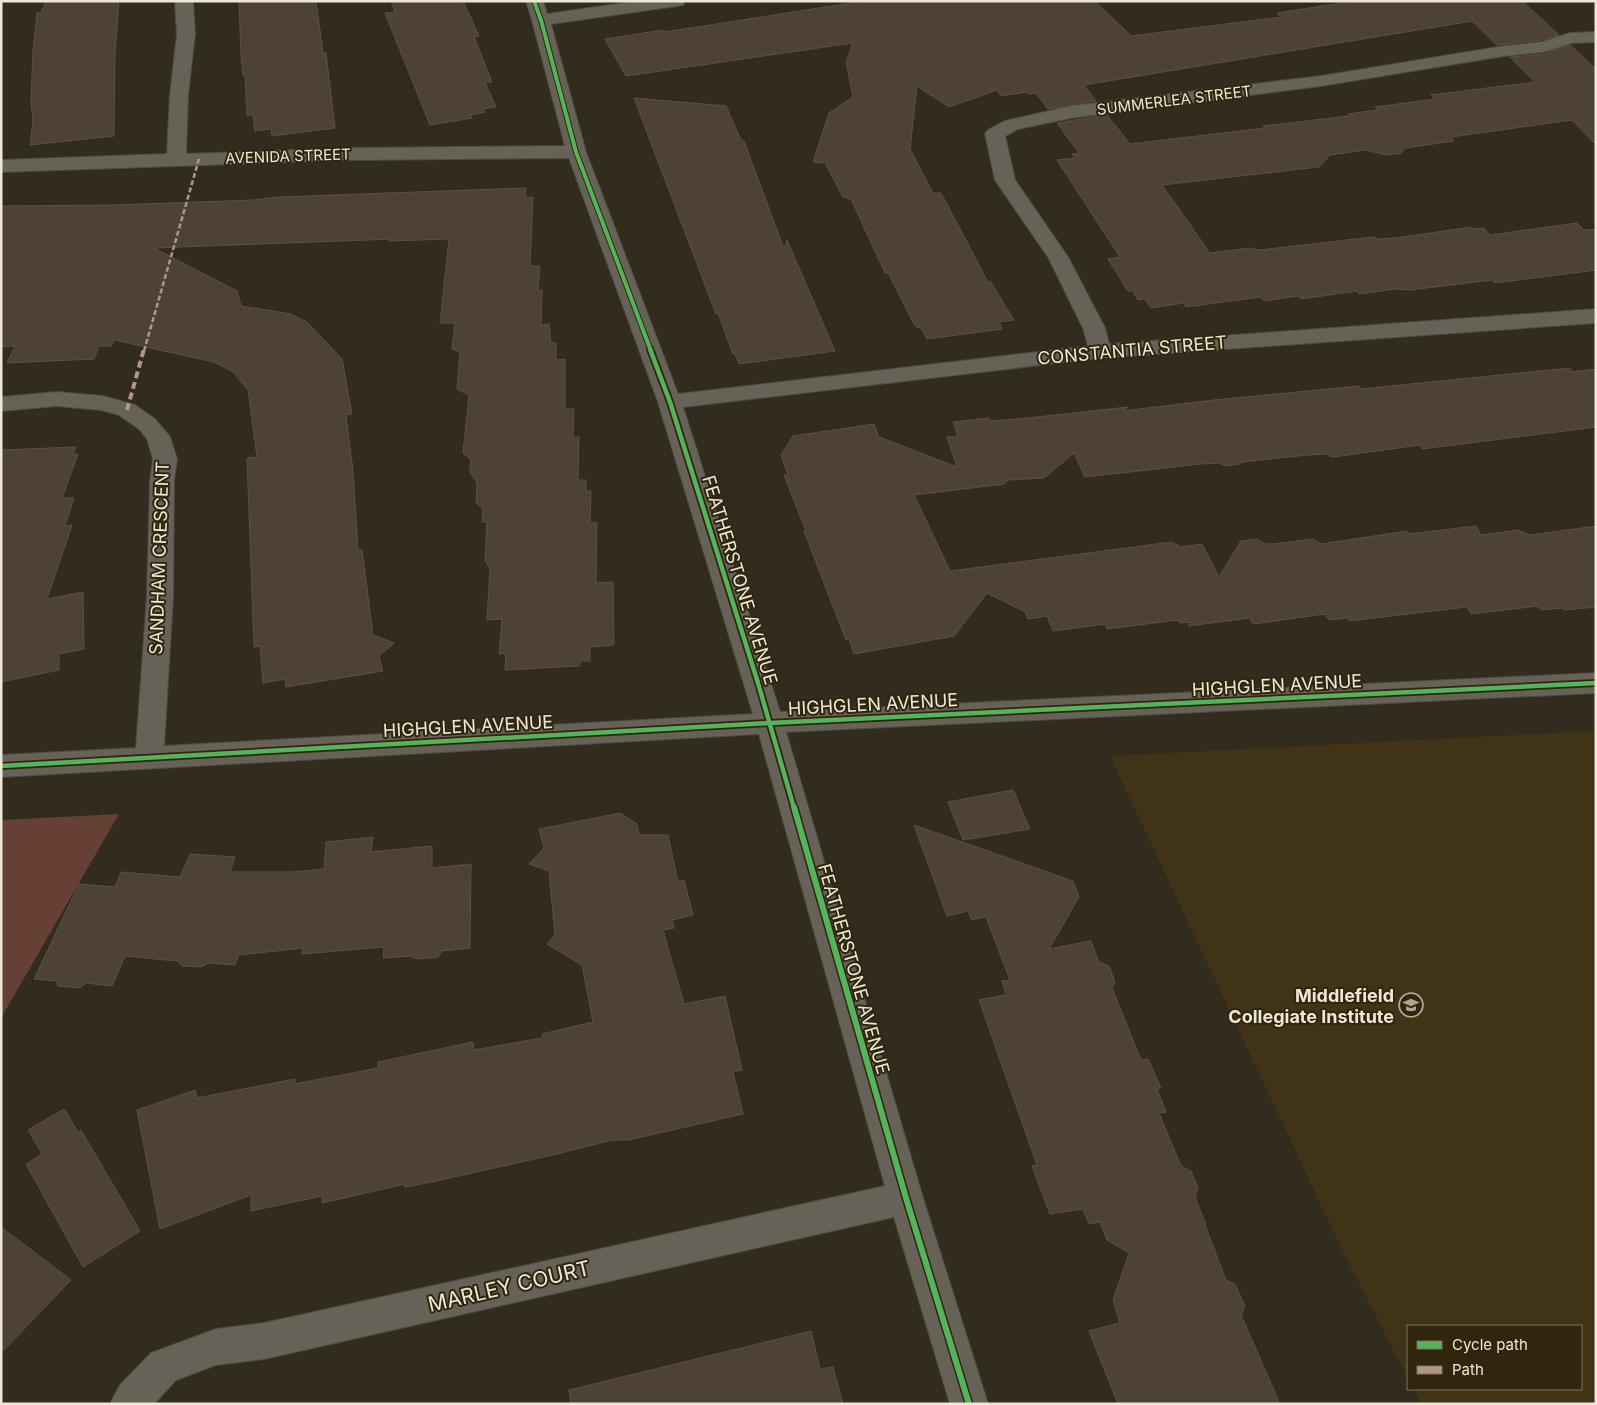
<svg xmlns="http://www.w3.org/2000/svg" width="1597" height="1405" font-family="Inter,sans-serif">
<rect width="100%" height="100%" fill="#322c1f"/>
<path fill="#413416" d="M1596,731V1404H1421L1414,1389H1581V1326H1408V1378L1344,1254L1110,756Z"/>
<path fill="#663f35" d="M119,814L1,1018V820Z"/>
<path fill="#4d4234" stroke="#585148" d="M45,1H119L115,53L114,136L30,145L33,121L31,101L33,51L37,13H41L42,9L44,8Z
M239,1H316L323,53H326L335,128L272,136L271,129L255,131L253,115H247L245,75H243L241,55Z
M391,1H463L479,36L474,37L492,82L485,83L496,107L483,109L485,112L470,115L472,118L430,125L385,13L395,12Z
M864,1H1095L1131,36L1281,17L1277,13L1354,1H1522L1559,35L1542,40L1497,45L1472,21L1084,85L1096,101L1048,109L1036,93L1029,94L1027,92L1001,96L997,90L949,107L917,86L910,149L933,193H941L988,282L990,281L1014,320L999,322L1002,329L927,339L922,329L915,326L888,273H885L851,199L843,197L825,163L813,162L829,113L853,97L846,62L853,43L626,76L605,39L664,30L665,32Z
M1570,45L1596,69V145L1572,120L1451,137L1454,141L1405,148L1401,153L1386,155L1366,150L1330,155L1319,167L1162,185L1210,253L1249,248L1260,250L1372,237L1378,239L1395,238L1472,227L1474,229L1484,228L1490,235L1577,223L1584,230L1596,229V270L1495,283L1492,280L1410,290L1395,289L1359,294L1357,291L1301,299L1298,296L1264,301L1261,297L1186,307L1184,303L1151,308L1145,299L1138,300L1133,291H1128L1108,259L1120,257L1057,160L1075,158L1072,154L1079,153L1057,123L1107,115L1130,144L1265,128L1263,126L1349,116L1348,114L1378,110L1375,107L1435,99L1431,95L1535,82L1510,57L1545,54Z
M634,98L726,106L741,140L744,141L784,249L787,240L835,351L739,364L735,354H733L718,313L716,314Z
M526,188L525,198L533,197L530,266H540L538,290H542L541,325L549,324L551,343H556V360L565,359V409H574L573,438L579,437L578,480H586V491H591L590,523H597L596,583L613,582L614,645L590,647V661H580V666L505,670L506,653L499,654L502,619L487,620L490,568L485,561L487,522H482L483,508L476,503L477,483L470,472L471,459L463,453L469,395L457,389L460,352L452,349L455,323H440L449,239L389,241L393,239L154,248L237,291L241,306L291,314L307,322L342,359L352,414L346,415L353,471L358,550H362L373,635L394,643L379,656L383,671L286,687L285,679L263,683L260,646L254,647L247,458L257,457L248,390L233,372L214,362L114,340L111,346H99L94,359L7,363L15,346L1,347V206L114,205L254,200L279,197Z
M1570,368L1572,372L1596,369V427L1422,449L1420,445L1333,457L1325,454L1307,455L1242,462L1240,464L1226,466L1219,463L1201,464L1085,477L1074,453L1044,478L1008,480L1004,484L914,495L950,571L1172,542L1181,547L1202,544L1219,577L1241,541L1256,539L1265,544H1273L1312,539L1321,544L1407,531L1409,534L1476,526L1481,535L1518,530L1530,535L1596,526V607L1564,610L1562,608L1541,610L1538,606L1471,614L1467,607L1349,621L1348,618L1329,620L1325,614L1253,624L1250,618L1188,626L1191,622L1180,623L1178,620L1107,629L1105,624L1053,631L1047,616L1028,619L1025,612L987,593L954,636L854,654L849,639L846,640L804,531H806L784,475H788L781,455L793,436L874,424L879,437L957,467L947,437L958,436L953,422L989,418L990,421L1028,418L1128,407L1123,411L1214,400L1359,386L1361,389Z
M76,447L73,454H78L62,498H74L65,526L72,525L47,599L83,592L84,649L59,654V670L1,682V450Z
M1013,790L1030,829L963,840L948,802Z
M620,813L637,824L639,835H668L678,882L684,880L693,915L672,920L674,928L663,930L684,1004L725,996L742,1070L733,1072L743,1114L628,1140H612L557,1154L436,1181L405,1187V1184L322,1203V1196L251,1211V1195L160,1229L137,1110L195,1090L197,1098L295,1079V1084L378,1068V1062L473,1042L474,1050L542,1038V1034L593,1022L582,965L547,944L555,935L549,871L529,864L544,848L539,829Z
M914,825L1073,881L1079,897L1049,949L1091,941L1099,962L1109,966L1115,982L1112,988L1141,1060L1148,1059L1161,1088L1157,1089L1166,1112L1159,1113L1181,1166L1191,1171L1198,1188L1195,1197L1206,1225H1205L1226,1280L1235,1284L1245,1306L1241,1315L1280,1404H1118L1089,1331L1120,1323L1113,1300L1129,1253L1107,1240L1100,1222L1089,1224L1083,1209L1050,1214L1032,1166L1037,1165L979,1000L1006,995L1002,981L1010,980L986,917L972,920L968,911L947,916Z
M373,837L371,852L432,846V868L471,864L470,948L442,951L438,957L417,959L411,956L383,958L384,947L302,954L303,948L239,955L235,965L209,963L201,967L182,966L177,961L125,956L112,986L86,983L80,988L58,986L57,981L34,979L79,884L115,887L121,872L180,877L190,854L235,857L230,872H294L324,869L326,842Z
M64,1109L78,1132L81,1130L140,1231L83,1267L26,1164L42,1154L28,1130Z
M1,1227L71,1280L1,1353Z
M811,1331L820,1369L833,1367L843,1404H571L569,1390Z"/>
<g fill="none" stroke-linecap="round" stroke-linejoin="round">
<g stroke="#4f4a3f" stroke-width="2">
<path id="minor" d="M175,1H193L195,34L188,95L186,154L349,148L565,146L532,20L526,1H543L547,14L638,1H685L683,5L677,6L551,24L586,152L678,394L1088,346L1083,328L1048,257L995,180L985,134L988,130L1005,121L1071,106L1321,76L1504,46L1542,42L1570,33L1596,32V42L1572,43L1544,52L1504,56L1321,86L1071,118L1018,129L1005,136L1015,180L1068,257L1105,328L1109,344L1596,309V323L1100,358L683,407L780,712L1596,673V693L786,732L923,1198L988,1404H950L894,1217L264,1359L216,1365L176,1380L154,1404H110L120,1385L151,1353L216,1329L264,1323L885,1186L759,734L1,777V755L136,748L147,597L150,480L153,459L147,439L139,429L119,415L101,410L57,406L1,411V397L57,392L103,396L135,405L155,419L170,437L177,459L174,480L173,597L164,746L753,714L658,402L569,158L349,160L1,172V160L167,154L170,95L177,34Z"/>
</g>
<use href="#minor" fill="#666257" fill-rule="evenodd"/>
<path stroke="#b2968c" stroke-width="2.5" stroke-dasharray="5 2.5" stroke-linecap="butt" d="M144,351L199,159"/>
<path stroke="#b2968c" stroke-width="4" stroke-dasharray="7 4" stroke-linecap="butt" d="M127,410L144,349"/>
<g stroke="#30260d" stroke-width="6">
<path id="cycleway-far2" d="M534,1L541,20L576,152L651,351"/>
</g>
<g stroke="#30260d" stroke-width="8">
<path id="cycleway-far1" d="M650,349L670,402L758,683L794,808
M1,766L770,723L1596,683"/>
</g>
<g stroke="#30260d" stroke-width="9">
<path id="cycleway" d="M794,807L906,1198L969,1404"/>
</g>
<use href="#cycleway-far2" stroke="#56b35d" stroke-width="4"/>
<use href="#cycleway-far1" stroke="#56b35d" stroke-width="4.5"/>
<use href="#cycleway" stroke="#56b35d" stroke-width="6"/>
</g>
<defs>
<g id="school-ring" transform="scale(1.25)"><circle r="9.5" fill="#30260d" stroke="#aca697" stroke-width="1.5"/><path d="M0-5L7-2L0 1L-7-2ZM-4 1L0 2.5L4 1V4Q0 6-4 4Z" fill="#aca697"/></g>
</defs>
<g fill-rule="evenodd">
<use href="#school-ring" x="1411" y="1005"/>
</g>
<g text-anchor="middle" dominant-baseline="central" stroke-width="4" stroke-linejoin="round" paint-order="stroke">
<g font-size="15" fill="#ede7d8" stroke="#30260d">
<text transform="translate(1174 100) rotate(-7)">SUMMERLEA STREET</text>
<text transform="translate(288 156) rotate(-2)">AVENIDA STREET</text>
</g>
<g font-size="18" fill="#ede7d8" stroke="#30260d">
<text transform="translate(1132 350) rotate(-5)">CONSTANTIA STREET</text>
<text transform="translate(159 558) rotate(-88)">SANDHAM CRESCENT</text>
<text transform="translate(740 580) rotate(73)">FEATHERSTONE AVENUE</text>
<text transform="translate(1277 685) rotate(-3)">HIGHGLEN AVENUE</text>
<text transform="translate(873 704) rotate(-3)">HIGHGLEN AVENUE</text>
<text transform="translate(468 726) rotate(-3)">HIGHGLEN AVENUE</text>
<text transform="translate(854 969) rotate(74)">FEATHERSTONE AVENUE</text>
</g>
<g font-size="18" font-weight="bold" fill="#ede7d8" stroke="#30260d" text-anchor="end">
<text x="1394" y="995">Middlefield<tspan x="1394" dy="21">Collegiate Institute</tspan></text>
</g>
<g font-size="21" fill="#ede7d8" stroke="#30260d">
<text transform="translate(509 1286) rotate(-13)">MARLEY COURT</text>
</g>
</g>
<rect width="1597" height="1405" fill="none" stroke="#ede7d8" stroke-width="5"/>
<rect x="1407" y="1325" width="175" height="65" fill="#30260d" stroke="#7c735e"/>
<rect x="1417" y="1341" width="25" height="8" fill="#56b35d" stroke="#7c735e"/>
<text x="1452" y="1350" font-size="15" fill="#ede7d8">Cycle path</text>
<rect x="1417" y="1366" width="25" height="8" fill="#b2968c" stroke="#7c735e"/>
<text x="1452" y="1375" font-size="15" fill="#ede7d8">Path</text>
</svg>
